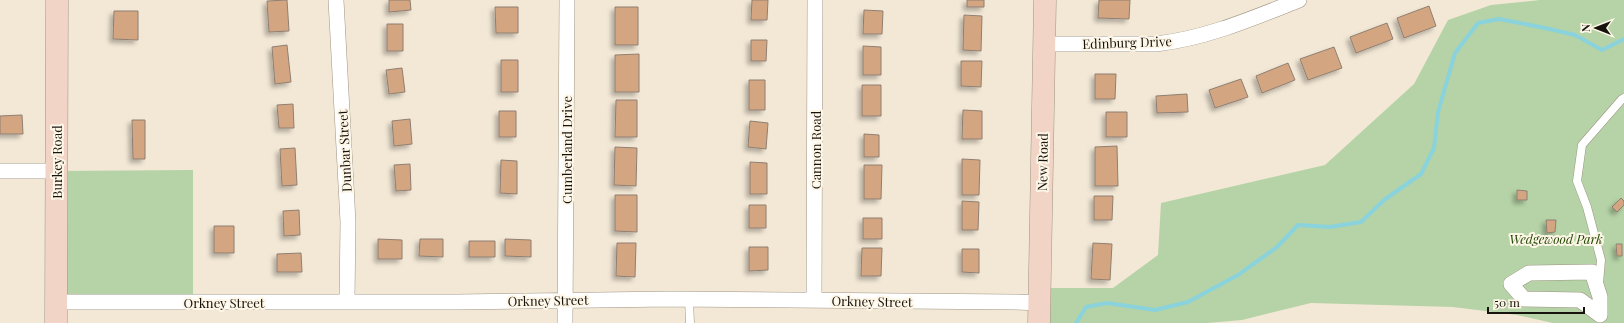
<svg xmlns="http://www.w3.org/2000/svg" width="1624" height="323" font-family="'Playfair Display',serif">
<defs>
<filter id="shadow"><feDropShadow dx="-3.5" dy="3.5" stdDeviation="2" flood-color="#0004"/></filter>
</defs>
<rect width="100%" height="100%" fill="#f3e8d6"/>
<path fill="#b5d3a6" d="M1540,0H1624V323H1553L1517,315L1453,307L1311,303L1242,320L1207,323H1039V288H1113L1158,255L1161,203L1325,165L1414,84L1448,20L1491,5Z
M193,170V303L56,302L55,171Z"/>
<g fill="none" stroke-linecap="round" stroke-linejoin="round">
<path stroke="#8ad2dc" stroke-width="4" d="M1076,323L1086,307L1107,303L1155,310L1188,302L1238,275L1277,247L1298,225L1330,227L1361,222L1384,200L1421,174L1434,148L1438,112L1455,53L1478,23L1499,19L1545,28L1575,35L1602,50L1624,39"/>
</g>
<path fill="#d3a681" stroke="#8f7f72" filter="url(#shadow)" d="M287,0L289,31L269,32L267,1Z
M389,0H410L411,10L389,12Z
M752,0H768L767,20H751Z
M967,0H984V7H967Z
M1099,0H1130L1129,19L1098,18Z
M1429,6L1436,26L1404,38L1397,18Z
M495,7H518V33H496Z
M615,7H638V45H615Z
M864,10L883,11L882,34H863Z
M114,11H138V40L113,39Z
M964,15L982,16L981,51L963,50Z
M1387,23L1393,39L1356,53L1350,37Z
M387,24H403V51H387Z
M751,40H767L766,61H751Z
M287,45L291,82L275,84L272,47Z
M863,46L881,47V75H863Z
M1334,47L1342,68L1308,80L1300,59Z
M639,54V92H615V55Z
M501,60H518V92H501Z
M961,61H982L981,87L961,86Z
M1288,63L1295,80L1262,93L1256,76Z
M402,68L405,92L389,94L386,70Z
M1095,74H1116L1115,99H1095Z
M1241,79L1248,97L1215,108L1209,90Z
M749,80H765V110H749Z
M862,85H881V116H862Z
M1187,94L1188,112L1157,113L1156,96Z
M616,100H637V137H615Z
M293,104L294,128H279L277,105Z
M963,110L982,111V139H962Z
M499,111H516V137H499Z
M1106,112H1127V137H1106Z
M22,115L23,134H0V116Z
M410,119L412,144L394,146L392,121Z
M132,120H145V159H133Z
M750,121L768,123L766,149L748,147Z
M864,134L879,135V157H864Z
M1117,146L1118,186H1095V147Z
M615,147L637,148L636,186L614,185Z
M295,148L297,185L282,186L280,149Z
M962,159L980,160L979,195H962Z
M501,160L517,161V194L500,193Z
M750,162L767,163V194H750Z
M410,164L411,190L396,191L394,165Z
M864,165H882L881,199H864Z
M1517,190L1527,191V200H1517Z
M615,195H637V232L615,231Z
M1094,196H1113L1112,220H1094Z
M1621,198L1624,201V205L1617,212L1612,207Z
M962,201L979,202L978,230H962Z
M749,205H766V228H749Z
M299,210L300,235L284,236L283,211Z
M863,218H882V239H863Z
M1546,220H1556L1555,232L1547,233Z
M214,226H234V253H214Z
M378,239L402,240V259H378Z
M420,239H443V257L419,256Z
M505,239L531,240V257L505,256Z
M469,241H495V257H469Z
M617,243H636L635,277L616,276Z
M1093,243L1112,244L1110,280L1091,279Z
M1616,244H1622V256H1617Z
M749,247H768V270L749,271Z
M862,248H882L881,276H861Z
M962,249H979V273L962,272Z
M301,253L302,272H277V254Z"/>
<g fill="none" stroke-linecap="round" stroke-linejoin="round">
<g stroke="#9e9483" stroke-width="9">
<path id="lane" d="M1599,283L1601,260L1587,207L1577,181L1582,145L1622,99L1624,98
M689,300L690,323"/>
</g>
<g stroke="#9e9483" stroke-width="16">
<path id="street" d="M336,0L348,222L347,301
M1045,44H1156C1207,38 1251,19 1299,0
M0,171H55
M1592,272L1600,297V315L1580,300L1524,299L1511,284L1529,273Z
M814,300L815,0
M56,302H457L670,299L1015,302L1039,303
M565,323L567,0"/>
</g>
<g stroke="#9e9483" stroke-width="23">
<path id="secondary" d="M56,323L57,0
M1039,323L1045,0"/>
</g>
<use href="#lane" stroke="#fff" stroke-width="8"/>
<use href="#street" stroke="#fff" stroke-width="15"/>
<use href="#secondary" stroke="#f1d4c5" stroke-width="22"/>
</g>
<g text-anchor="middle" dominant-baseline="central" stroke-width="4" stroke-linejoin="round" paint-order="stroke">
<g font-size="13" fill="#16130c" stroke="#fef6e7">
<text transform="translate(1127 42) rotate(-2)">Edinburg Drive</text>
<text transform="translate(566 150) rotate(-90)">Cumberland Drive</text>
<text transform="translate(815 150) rotate(-90)">Cannon Road</text>
<text transform="translate(344 151) rotate(-93)">Dunbar Street</text>
<text transform="translate(56 162) rotate(-90)">Burkey Road</text>
<text transform="translate(1042 162) rotate(-89)">New Road</text>
<text transform="translate(548 300) rotate(-1)">Orkney Street</text>
<text transform="translate(872 301) rotate(1)">Orkney Street</text>
<text x="224" y="302">Orkney Street</text>
</g>
<g font-size="13" font-style="italic" fill="#224804" stroke="#fef6e7">
<text x="1556" y="238">Wedgewood Park</text>
</g>
</g>
<g transform="translate(1596 28) rotate(270)" stroke="#fef6e7" stroke-width="3" paint-order="stroke">
<path d="M0-3L7 15L0 10L-7 15Z" fill="#16130c"/>
<text y="-6" font-size="11" font-weight="bold" text-anchor="middle" fill="#16130c">N</text>
</g>
<path d="M1488 307v6h96v-6" fill="none" stroke="#16130c" stroke-width="2"/>
<text x="1494" y="307" font-size="12" fill="#16130c" stroke="#fef6e7" stroke-width="3" paint-order="stroke">50 m</text>
</svg>
